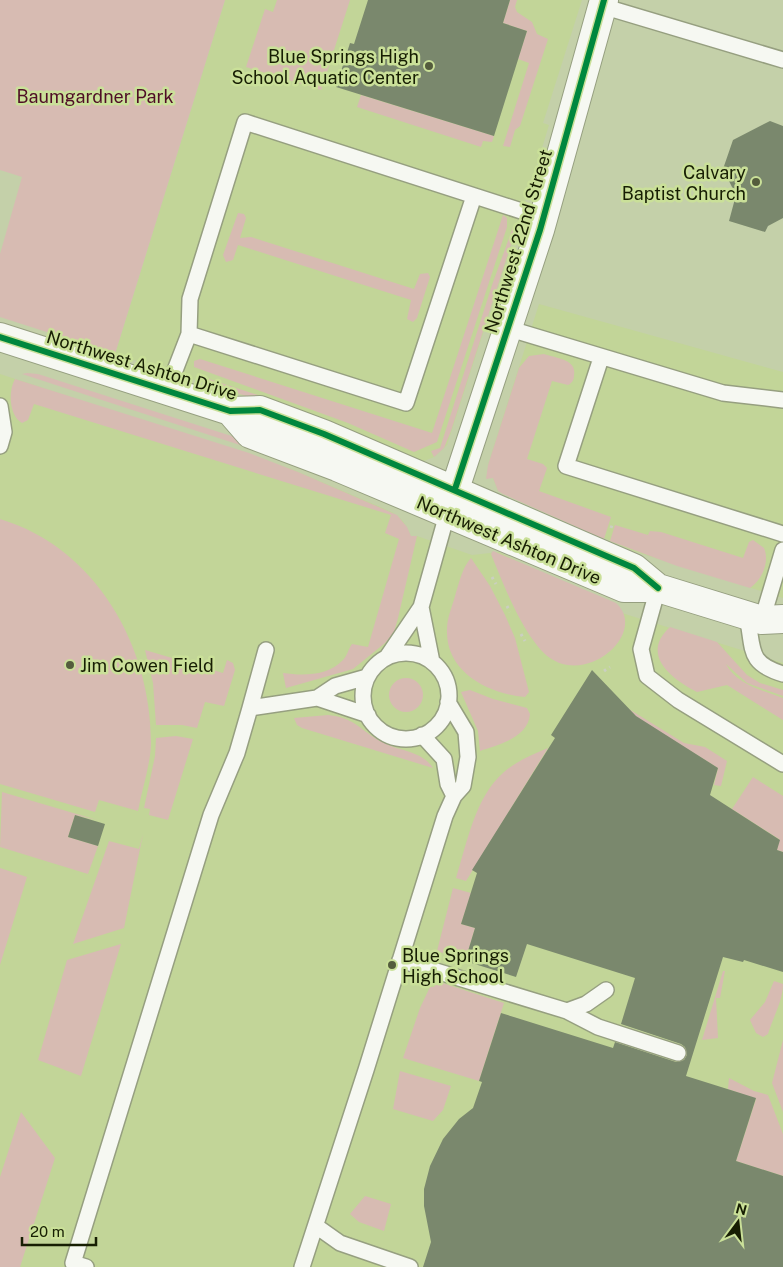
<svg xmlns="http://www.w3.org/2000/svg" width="783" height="1267" font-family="'Public Sans',sans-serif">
<rect width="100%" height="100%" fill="#c4d0a9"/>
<path fill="#c2d598" d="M225,0H582L543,123L549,125L531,184L447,445L434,457L424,461H414L297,413L115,354Z
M539,304L783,372V598L633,551L498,491L488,465Z
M0,374L291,469L392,512L403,521L411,536H417L472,555L499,552L625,614L783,663V1267H0Z"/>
<path fill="#d7bbb2" d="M0,0H225L115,354L0,317V254L22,177L0,170Z
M277,0H350L334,50L327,54L332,57L321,90L246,67L265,9L273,12Z
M510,0H517L515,7L517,12L532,22L537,34L548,39L520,126L515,130L510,147L503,146L529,63L518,59L527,31L503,23Z
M361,95L494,136L492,142L483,141L481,147L357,107Z
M238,213L244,214L246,218L240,238L251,237L414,289L420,274L428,273L430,277L417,318L413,322L407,319L411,300L238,245L233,260L226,262L223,255Z
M503,215L507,218V227L437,442L414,452L348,423L194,367V361L200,359L432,433Z
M513,227L514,235L451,431L444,448L434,457L431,451L440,448L492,285Z
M544,354C555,358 577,359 574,375C574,380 572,383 568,385L552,381L527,459L543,464L547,468L539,491L611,517L604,539L503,494L498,491L493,478L486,479L488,465L519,368L529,356Z
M27,373L38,374L247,441L258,451L22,374Z
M197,375L300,409L298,414L205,382Z
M15,379L249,453L298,472L397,515L407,527L411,536H417L398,618L394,632L385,643L353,669L286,688L283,673C303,676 328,676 343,660C348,655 348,649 352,644L368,647L399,539L385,533L391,515L34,404L28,420L22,423C9,416 8,391 15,379Z
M0,519C97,548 152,648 151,745C150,766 142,789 138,811L99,800L95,812L0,784Z
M615,525L648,535L650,531L661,532L743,558L749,542L753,540L764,548C770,562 762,580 750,588L677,566L610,541Z
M493,551L616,603C648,632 589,685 550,658C524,639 503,583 491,554Z
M471,558L490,586L505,615L515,638L529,692L525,697C488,694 445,672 447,629C447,618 452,607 455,596C459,583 462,568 471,558Z
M670,627L717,642L747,675L760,683L783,690V696L747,683L726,664C737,685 762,690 783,698V720L727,685L697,692C673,680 639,655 670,627Z
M145,650L223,673L227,660L233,663L235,670L224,706L205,702L197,728L182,725H156L153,683Z
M389 695a17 17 0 1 1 34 0a17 17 0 1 1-34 0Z
M470,690L493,699L527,708L530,714C528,738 498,745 480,751L478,731L461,692Z
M624,706L684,743L705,747L727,761L721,786L714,785L718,768L623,709Z
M328,715C357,718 360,731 382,742C400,752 421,750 433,768L302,728L297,725L294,718Z
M176,736L193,739L168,820L149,815L150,809L144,808L155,756L156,738Z
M548,748L466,881L456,878C467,843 475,797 504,772C517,761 533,754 548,748Z
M753,777L783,796V852L777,850L779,839L732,809Z
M2,792L97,820L75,815L68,837L98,846L88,874L0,847Z
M143,834L124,928L73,944L109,841L139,849Z
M0,868L27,877L0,965Z
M453,888L471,893L461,924L475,928L465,961L437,951Z
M121,944L81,1076L38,1060L67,960Z
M723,971H725L720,998H716L718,1038L702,1040Z
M436,981L504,1003L479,1081L403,1058L420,1008L430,987H434Z
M774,981L783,984C783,1001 773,1017 768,1034L763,1037L756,1033L750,1020L765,1002Z
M783,1040V1112L772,1083Z
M400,1071L451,1086L443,1110L433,1121L393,1109Z
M729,1078L754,1091L768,1095L783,1134V1176L736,1161L756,1099L728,1089Z
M21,1112L55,1158L20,1267H0V1177Z
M365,1196L391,1204L384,1231L359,1222L350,1214Z"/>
<path fill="#7a886d" d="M368,0H510L503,23L527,31L494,136L336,87L350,43L354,44Z
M770,121L783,126V218L768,226L765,232L729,221L736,195L723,169L733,140Z
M592,670L636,716L718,768L710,795L780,840L777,850L783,852V972L744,960L743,962L723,957L686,1076L756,1098L736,1161L783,1176V1267H423L431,1242L424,1206V1189L430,1166L443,1139L459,1119L473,1108L482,1082L479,1081L501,1013L613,1048L615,1042L676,1062L684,1060L687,1055L685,1047L681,1044L621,1024L635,978L527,944L516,977L465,961L475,928L461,924L477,873L472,870L555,738L551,735Z
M75,815L105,824L98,846L68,837Z"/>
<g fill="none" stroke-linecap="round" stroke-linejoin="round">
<g stroke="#969f80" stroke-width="18">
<path id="service" d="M602,6L783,60
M507,328L723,393L783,400
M189,334L406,403L474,196
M601,358L566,466L783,534
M167,391L189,334L190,299L245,122L543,218
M0,406L4,432L0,446
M658,588L641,649L647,676L678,700L783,764
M421,607L432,662
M747,616C754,650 747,663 783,674
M762,620L783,550
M363 696a43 43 0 1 1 86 0a43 43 0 1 1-86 0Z
M387,657L421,607L449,507
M317,698L335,686L367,677
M250,708L266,650
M422,735L444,759L448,784L454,796
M400,960L567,1011L598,1027L678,1053
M567,1011L586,1004L606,990
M316,1226L340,1243L410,1267
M86,1267L73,1263L211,815L237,753L250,708L317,698L368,715
M302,1267L366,1070L445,816L454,796L463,786L468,757L466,732L448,702"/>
</g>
<g stroke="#969f80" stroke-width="30">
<path id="minor" d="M0,337L230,411L260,410L324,434L634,568L658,588
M230,411L250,434L337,467L624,588H658L762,620L783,619
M455,489L540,230L604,0"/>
</g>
<path stroke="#cbcfc2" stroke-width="3" stroke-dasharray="2.5 4" stroke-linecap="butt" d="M611,528L613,522
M492,577L496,584
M507,606L510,612
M521,634L525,641
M604,671L610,667"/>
<use href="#service" stroke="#f6f8f2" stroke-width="15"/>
<use href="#minor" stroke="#f6f8f2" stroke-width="28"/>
<g stroke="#cae099" stroke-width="9">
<path id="cycleway" d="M0,337L230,411L260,410L324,434L634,568L658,588
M455,489L540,230L604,0"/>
</g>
<use href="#cycleway" stroke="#00873e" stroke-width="6"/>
</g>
<g fill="#545c3d" stroke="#cae099" stroke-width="2">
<circle cx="429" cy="66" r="5"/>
<circle cx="756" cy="182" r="5"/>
<circle cx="70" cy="665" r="5"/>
<circle cx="392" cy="965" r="5"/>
</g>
<g text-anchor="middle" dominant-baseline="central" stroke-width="5" stroke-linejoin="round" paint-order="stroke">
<g font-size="18" fill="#171e03" stroke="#cae099" text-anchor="end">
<text x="419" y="56">Blue Springs High<tspan x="419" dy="21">School Aquatic Center</tspan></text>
<text x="746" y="172">Calvary<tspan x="746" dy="21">Baptist Church</tspan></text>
<text x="80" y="665" text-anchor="start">Jim Cowen Field</text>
<text x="402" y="955" text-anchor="start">Blue Springs<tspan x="402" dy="21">High School</tspan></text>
</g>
<g font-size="18" fill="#4f0d26" stroke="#cae099">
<text x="95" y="96">Baumgardner Park</text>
</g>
<g font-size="18" fill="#171e03" stroke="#cae099">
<text transform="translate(518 241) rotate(-73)">Northwest 22nd Street</text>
<text transform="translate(142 365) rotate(17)">Northwest Ashton Drive</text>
<text transform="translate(509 540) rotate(23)">Northwest Ashton Drive</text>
</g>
</g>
<g transform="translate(738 1222) rotate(15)" stroke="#cae099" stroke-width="4" paint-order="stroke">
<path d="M0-4L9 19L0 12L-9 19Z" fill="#171e03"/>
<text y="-8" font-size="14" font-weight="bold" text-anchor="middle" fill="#171e03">N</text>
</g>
<path d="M22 1237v8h74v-8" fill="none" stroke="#171e03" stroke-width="2.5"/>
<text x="30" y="1237" font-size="15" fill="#171e03" stroke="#cae099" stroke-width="4" paint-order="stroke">20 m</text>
</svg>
